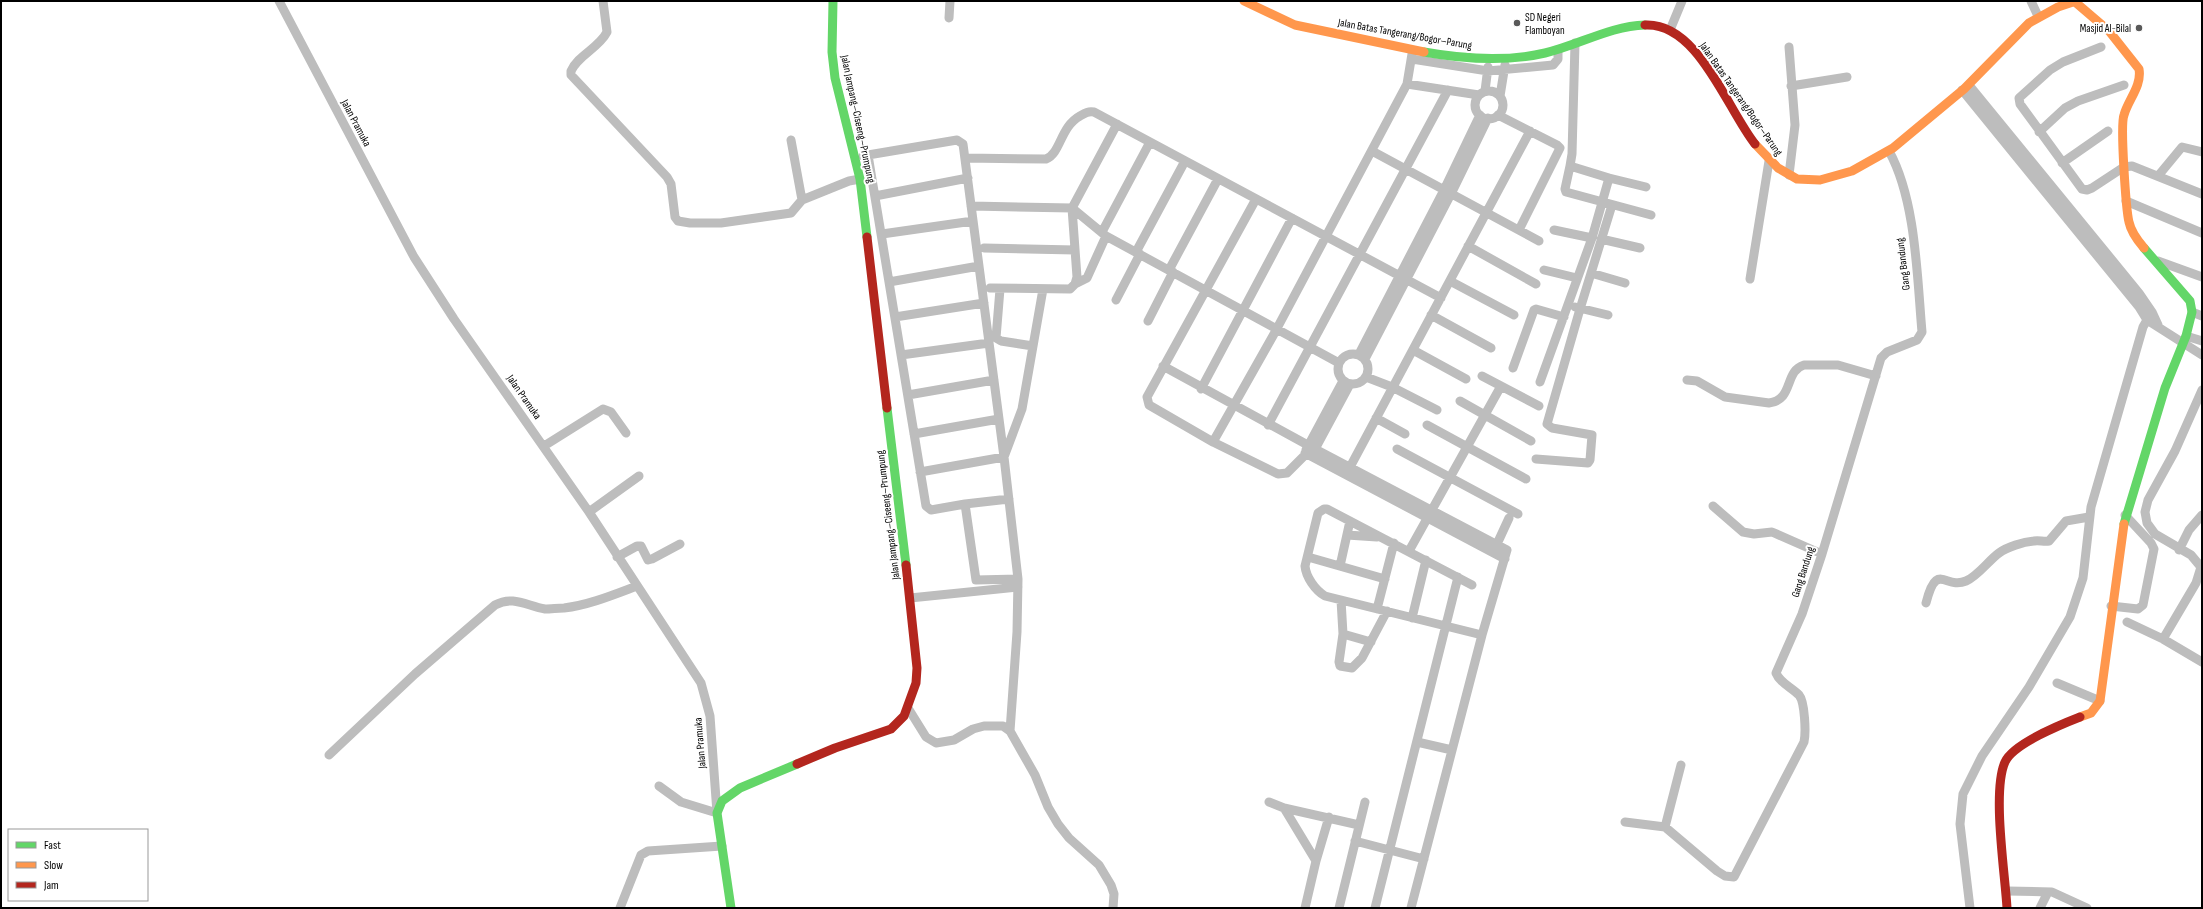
<svg xmlns="http://www.w3.org/2000/svg" width="2203" height="909" font-family="'Sofia Sans Condensed',sans-serif">
<rect width="100%" height="100%" fill="#fff"/>
<g fill="none" stroke-linecap="round" stroke-linejoin="round">
<path stroke="#bdbdbd" stroke-width="9" d="M279,1L414,257L454,319L589,512L701,683L710,716L717,813L681,802L659,786
M603,1L607,32C599,48 578,55 571,71V75L667,177L671,184L675,217L678,221L690,223H721L791,213L802,200L849,181L860,179
M2031,1L2038,16
M949,18L950,1
M1670,30L1682,1
M1789,47L1795,125L1789,175
M2101,47L2063,62L2050,70L2019,98L2020,104L2082,189L2087,190L2092,188L2124,167L2132,166L2202,194
M1412,59L1488,71L1553,65L1558,59V50
M1407,84L1412,54
M1969,85L2139,293L2152,312L2158,325
M1791,86L1847,77
M1962,90L2139,307L2147,320L2202,355
M1485,91L1488,67
M1475 105a14 14 0 1 1 28 0a14 14 0 1 1-28 0Z
M1500,96L1505,65
M1498,115L1557,145L1560,148L1519,230
M2039,132L2065,108L2078,101L2124,85
M791,140L802,200
M1372,151L1539,241
M868,155L957,140L963,144L1004,457L1018,579L976,580L965,504
M863,156L868,155L926,506L931,510L965,504L1009,499
M965,158L1046,159C1061,153 1060,127 1080,116C1085,113 1088,111 1094,112L1441,298
M2062,163L2108,131
M1570,166L1565,189L1566,192L1651,215
M2158,176L2182,147L2202,152
M1609,178L1646,187
M875,196L968,178
M1256,199L1147,397L1149,405L1213,442L1278,474L1287,473L1303,457
M2126,201L2202,233
M971,206L1072,208L1106,236L1339,363
M1554,230L1592,238
M1102,232L1150,142
M882,234L973,221
M1601,239L1640,248
M1468,246L1536,284
M984,248L1075,250
M1136,252L1185,161
M2158,261L2202,277
M1169,270L1218,179
M1544,270L1577,278
M1591,273L1625,283
M1750,279L1769,161
M1450,281L1514,315
M889,282L979,266
M1075,284L1087,278L1106,236
M990,288L1070,289L1075,284L1077,277L1072,208L1117,124
M1000,289L996,338L1001,341L1033,346
M1116,300L1140,254
M1575,307L1608,315
M2192,312L2202,316
M1431,315L1491,348
M895,317L984,303
M1148,321L1173,272
M2186,336L2202,341
M1413,350L1466,379
M1338 369a15 15 0 1 1 30 0a15 15 0 1 1-30 0Z
M1359,354L1444,190L1480,115
M901,355L989,343
M1365,359L1451,194L1488,118
M1163,366L1315,449L1312,453
M1513,368L1534,310L1536,309L1564,317
M1482,376L1539,406
M1366,377L1392,387L1437,410
M1687,380L1697,381L1725,397L1769,403C1794,400 1784,371 1804,365H1838L1876,376
M1540,382L1592,238L1609,178L1570,166L1572,154L1575,43
M1350,384L1315,449L1507,550L1482,635L1411,908
M1201,389L1292,218
M908,395L994,380
M1460,401L1531,441
M1376,418L1405,434
M1268,425L1448,90
M1427,425L1526,479
M914,434L999,419
M1213,442L1274,334L1407,84L1479,95
M544,446L603,409L611,412L626,433
M1397,449L1518,514
M1306,450L1343,381
M1305,453L1505,559
M1536,459L1588,463L1590,460L1592,435L1552,428L1547,424L1580,309L1612,205
M1350,467L1530,131
M920,472L1004,457L1022,409L1043,289
M1713,506L1743,532L1754,534L1772,532L1822,554
M589,512L639,476
M1347,535L1377,537
M1497,544L1509,518
M2179,550L2189,530L2202,515
M1409,551L1501,386
M617,557L637,546H641L648,560L652,559L680,544
M1308,557L1385,579
M1340,566L1350,521
M1472,585L1327,509H1324L1318,513L1305,566C1306,577 1315,590 1325,596L1482,635
M910,598L1018,587
M1341,600L1343,634L1339,662L1340,666L1352,668L1362,658L1387,611
M1926,603C1937,560 1945,590 1966,581C1978,576 1988,561 1999,553C2007,547 2023,542 2034,541C2039,540 2044,542 2049,541L2066,521L2089,517
M2111,606L2138,609L2143,605L2154,549L2151,543L2125,515
M1377,609L1394,543
M1412,618L1426,560
M2127,622L2163,639L2202,662
M1343,634L1371,642
M2163,639L2196,583L2201,567L2191,555L2155,534L2147,523L2145,512L2148,500L2175,451L2202,390
M2057,683L2100,701
M908,708L926,737L936,743L954,740L973,729L984,726H1003L1010,731L1035,775L1048,807L1058,824L1069,838L1099,865L1111,885L1114,894L1113,908
M1010,731L1017,632L1018,579
M1417,742L1452,750
M329,755L415,674L495,605C513,595 527,606 545,609C551,609 558,608 564,608C589,605 613,595 637,586
M1269,802L1284,808L1359,825
M1284,808L1316,861
M1625,822L1665,827L1717,871L1725,876L1734,877L1804,742C1806,733 1805,702 1799,695C1791,687 1780,683 1776,673L1802,614L1822,554L1881,358L1887,352L1917,340L1922,332C1917,276 1916,200 1889,151
M1665,827L1681,765
M1355,841L1424,859
M2007,891L2052,892L2087,908
M620,908L641,855L648,851L722,846
M1305,908L1316,861L1329,817
M1339,908L1365,802
M1375,908L1458,577
M1970,908L1960,824L1963,794L1982,756L2029,687L2070,617L2083,578L2091,507L2143,327L2147,320
M2040,908L2048,892"/>
<path stroke="#63d668" stroke-width="9" d="M833,1L832,52L835,78L860,179L867,237
M1424,52C1463,59 1506,62 1545,53C1579,45 1610,26 1645,25
M887,408L906,565
M2124,524L2165,388L2186,336L2192,312L2190,301L2144,248
M731,908L717,813L722,801L740,788L797,764"/>
<path stroke="#ff974d" stroke-width="9" d="M1244,1L1295,25L1424,52
M2074,1L2109,31L2139,69C2142,86 2128,100 2124,115C2120,125 2126,210 2129,222C2131,232 2138,241 2144,248
M1755,144L1778,168L1797,179L1820,180L1852,171L1893,148L1964,89L2029,23L2058,7L2076,1
M2080,717L2091,713L2100,701L2124,524"/>
<path stroke="#b3261e" stroke-width="9" d="M1645,25C1698,22 1727,109 1755,144
M867,237L887,408
M797,764L835,748L891,729L904,716L916,683L917,668L906,565
M2007,908C2005,873 1992,791 2005,762C2013,744 2062,724 2080,717"/>
</g>
<g fill="#595959" stroke="#fff" stroke-width="1.5">
<circle cx="1517" cy="23" r="4"/>
<circle cx="2139" cy="28" r="4"/>
</g>
<g text-anchor="middle" dominant-baseline="central" stroke-width="4" stroke-linejoin="round" paint-order="stroke">
<g font-size="11" fill="#000" stroke="#fff" text-anchor="start">
<text x="1525" y="17">SD Negeri<tspan x="1525" dy="13">Flamboyan</tspan></text>
<text x="2131" y="28" text-anchor="end">Masjid Al-Bilal</text>
</g>
<g font-size="11" fill="#000" stroke="#fff">
<text transform="translate(1405 34) rotate(10)">Jalan Batas Tangerang/Bogor–Parung</text>
<text transform="translate(1741 99) rotate(55)">Jalan Batas Tangerang/Bogor–Parung</text>
<text transform="translate(858 119) rotate(78)">Jalan Jampang–Ciseeng–Prumpung</text>
<text transform="translate(356 123) rotate(62)">Jalan Pramuka</text>
<text transform="translate(1903 264) rotate(-97)">Gang Bandung</text>
<text transform="translate(524 397) rotate(55)">Jalan Pramuka</text>
<text transform="translate(888 515) rotate(-97)">Jalan Jampang–Ciseeng–Prumpung</text>
<text transform="translate(1803 572) rotate(-72)">Gang Bandung</text>
<text transform="translate(700 743) rotate(-95)">Jalan Pramuka</text>
</g>
</g>
<rect width="2203" height="909" fill="none" stroke="#000000" stroke-width="4"/>
<rect x="8" y="829" width="140" height="72" fill="#ffffff" stroke="#999999"/>
<rect x="16" y="842" width="20" height="6" fill="#63d668" stroke="#999999"/>
<text x="44" y="849" font-size="12" fill="#000000">Fast</text>
<rect x="16" y="862" width="20" height="6" fill="#ff974d" stroke="#999999"/>
<text x="44" y="869" font-size="12" fill="#000000">Slow</text>
<rect x="16" y="882" width="20" height="6" fill="#b3261e" stroke="#999999"/>
<text x="44" y="889" font-size="12" fill="#000000">Jam</text>
</svg>
